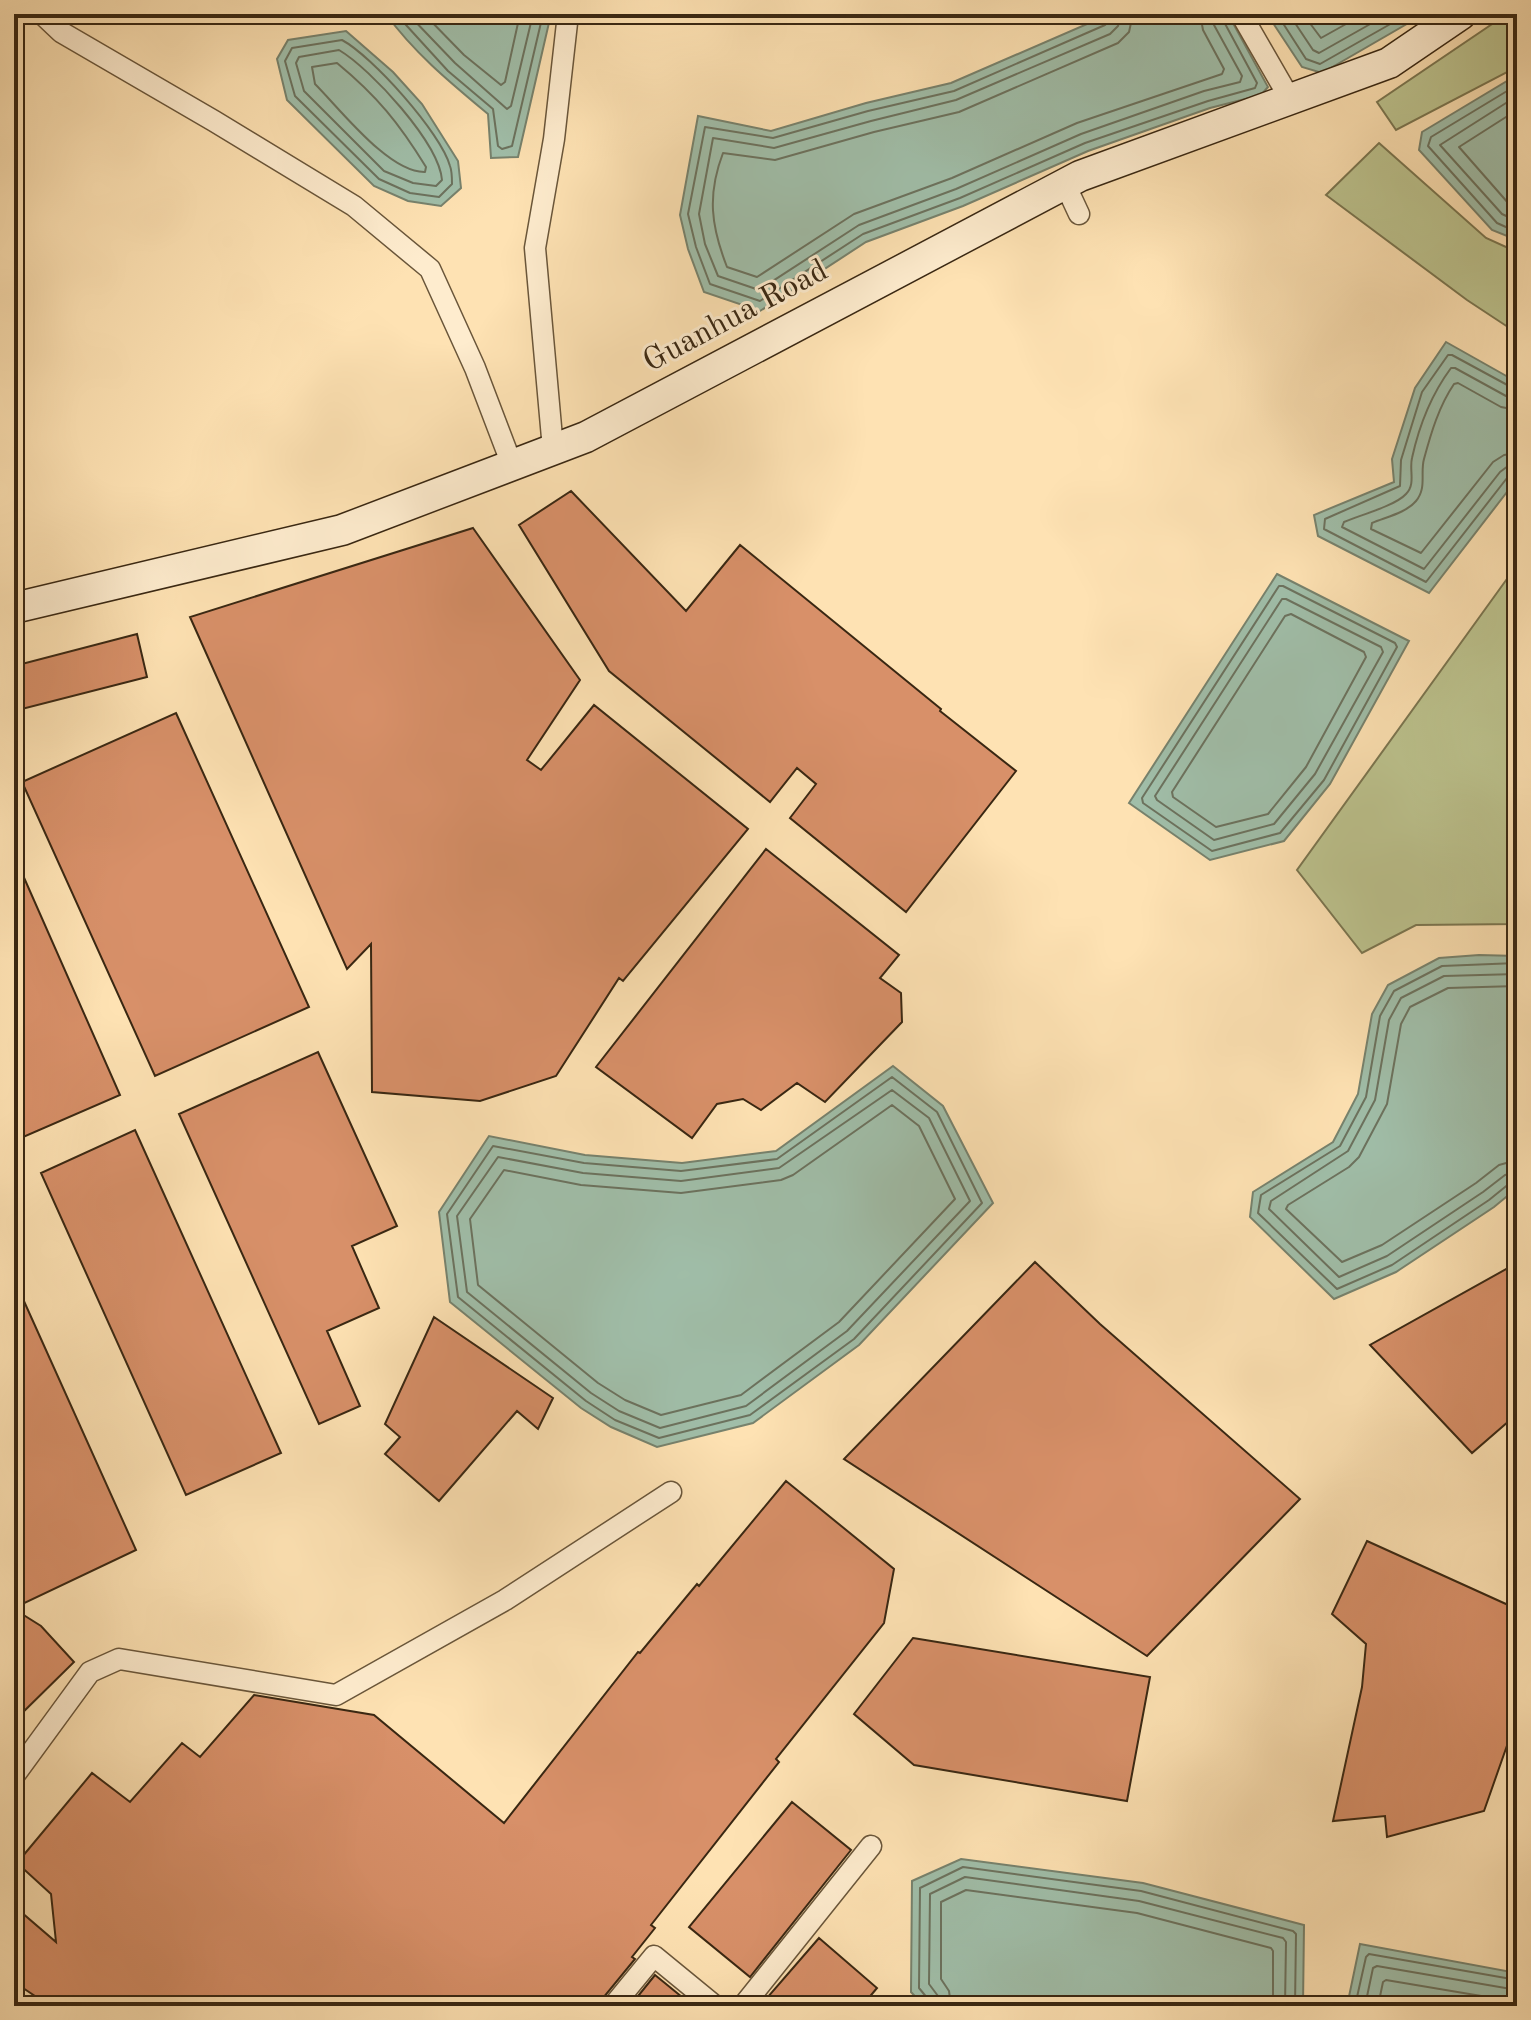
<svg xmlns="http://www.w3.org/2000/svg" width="1531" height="2020" font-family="'Old Standard TT',serif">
<rect width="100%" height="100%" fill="#fee2b3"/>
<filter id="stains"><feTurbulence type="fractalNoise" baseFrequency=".0025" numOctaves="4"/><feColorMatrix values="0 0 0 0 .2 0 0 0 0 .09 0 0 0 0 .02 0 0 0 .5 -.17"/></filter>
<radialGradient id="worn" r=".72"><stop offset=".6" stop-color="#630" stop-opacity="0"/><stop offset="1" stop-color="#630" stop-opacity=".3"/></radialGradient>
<path fill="#bdc48f" stroke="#7b7650" stroke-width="2" d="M1507,14H1517V67L1396,130L1377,102Z
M1379,143L1486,238L1517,252V333L1467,300L1326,195Z
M1517,565V924L1416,925L1362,953L1297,870Z"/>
<path fill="#a0bea9" stroke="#77826d" stroke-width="2" d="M251,14H329L327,21L258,20Z
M386,14H551L518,157L491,158L488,114C452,84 414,53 386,14Z
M1110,14H1228L1268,87L1261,95L1210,108L1088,151L963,206L866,242L760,311L704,292L688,249L680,215L698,116L771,131L866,103L951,83Z
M1267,14H1424L1322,73L1302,67Z
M346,31L393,72L422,104L458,161L461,188L441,206L408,201L374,186L287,100L277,59L288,40Z
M1517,75V240L1492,230L1419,150L1422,132Z
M1446,342L1517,382V479L1429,593L1318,536L1314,515L1394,482L1392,459L1415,388Z
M1277,574L1409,641L1330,784L1284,841L1210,860L1129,803Z
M1479,955L1517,956V1188L1494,1207L1396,1272L1334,1299L1250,1217L1253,1192L1333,1142L1358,1094L1372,1014L1388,985L1439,958Z
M893,1066L943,1106L993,1203L859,1345L753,1423L657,1447L611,1427L581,1408L450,1302L439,1212L489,1136L585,1155L682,1163L776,1151Z
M961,1859L1143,1883L1304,1925L1303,2006H924L911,1992L912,1881Z
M1360,1944L1517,1973V2006H1347Z"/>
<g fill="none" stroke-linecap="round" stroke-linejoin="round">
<path stroke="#6c725e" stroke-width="2" d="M396,14L448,71L493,109L498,146L502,149L512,146L543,14
M408,14L455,63L507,109L511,106L533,14
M424,14L464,55L501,85L505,82L520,14
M1111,14L1110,20L1105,25L954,91L868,111L773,138L705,127L688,214L696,247L710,284L760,301L863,234L960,198L1085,143L1208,101L1255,88L1257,83L1223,20L1222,14
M1121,14L1118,26L1110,34L956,100L871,121L774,148L713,138L699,214L705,244L718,276L759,290L859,225L956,189L1081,134L1204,91L1240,82L1242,76L1214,25L1212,14
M1133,14L1129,32L1118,43L959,112L874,132L775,160L723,153C707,195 711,226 727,267L757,277L854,214L952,178L1077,123L1222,74L1224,69L1203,30L1200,14
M1277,14L1306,59L1320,64L1408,14
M1289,14L1313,50L1319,53L1388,14
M1303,14L1321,38L1364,14
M342,40C372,56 441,133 450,166C452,171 452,178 452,184L439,197L410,193L379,179L295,96L285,61L292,48Z
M339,50C371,69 439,143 442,180L436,186L413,183L384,171L304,91L296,63L299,57Z
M337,63C377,96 399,123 426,167L425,172C389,173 340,109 315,84L312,67Z
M1517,85L1431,137L1428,146L1497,223L1517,232
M1517,96L1440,145L1502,214L1517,221
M1517,110L1459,147L1509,204L1517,208
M1517,388L1511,387L1452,355H1448L1422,392L1401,460L1400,486L1325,519L1324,529L1426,582L1507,478L1517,475
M1517,398L1506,396L1455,368H1451C1431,395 1419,426 1412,458C1409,470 1416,484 1406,494C1395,506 1360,515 1344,522L1342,527L1424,569L1500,472L1508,466L1517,465
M1517,410L1501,407L1458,383L1454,384C1439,406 1431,433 1424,459C1420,473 1427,488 1416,501C1406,513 1386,517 1372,523L1371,529L1421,553L1493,462L1504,455L1517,453
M1279,586H1283L1395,643L1397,647L1324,780L1280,833L1212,851L1143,803L1142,798Z
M1282,599H1286L1381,647L1383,652L1315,774L1274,824L1214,840L1157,800L1155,796Z
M1291,614L1364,652L1366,657L1306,767L1268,814L1216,827L1173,797L1172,792L1285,616Z
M1517,963L1442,966L1394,991L1380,1016L1366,1097L1340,1146L1261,1195L1258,1213L1337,1289L1392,1265L1489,1200L1510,1183L1517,1182
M1517,974L1444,976L1401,998L1389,1020L1375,1100L1348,1151L1271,1201L1269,1209L1339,1277L1387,1256L1483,1192L1505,1175L1517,1172
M1517,986L1448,988L1410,1007L1401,1024L1387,1104L1359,1157L1349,1167L1288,1205L1286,1209L1342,1262L1382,1245L1476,1183L1499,1165L1517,1160
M892,1077L937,1112L982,1203L854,1339L750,1415L659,1438L615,1420L586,1401L458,1297L447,1214L493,1146L584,1163L681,1171L777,1159Z
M892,1090L929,1118L970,1201L847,1331L746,1406L660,1428L619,1411L591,1393L467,1292L457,1216L498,1157L583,1173L681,1181L779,1168Z
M892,1105L919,1126L955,1199L839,1322L741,1395L661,1415L625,1400L598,1383L478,1285L470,1219L504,1170L581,1185L681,1193L781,1180L793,1175Z
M929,2006L928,1999L919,1988L920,1888L963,1867L1141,1891L1293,1931L1296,1934L1295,2006
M939,2006L938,1996L929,1984L930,1894L965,1877L1139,1901L1283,1938L1286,1942L1285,2006
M951,2006L949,1991L941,1979V1902L966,1890L1137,1913L1271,1948L1273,1951V2006
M1355,2006L1366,1957L1369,1954L1517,1980
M1365,2006L1373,1968L1377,1966L1517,1990
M1378,2006L1383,1982L1386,1980L1517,2002"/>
</g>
<path fill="#d89069" stroke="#392712" stroke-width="2" d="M571,491L686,611L740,545L941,709L940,711L1016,771L906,912L790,818L816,784L797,768L770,802L609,671L519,525Z
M473,528L580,680L527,760L541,770L594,705L748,829L623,981L619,978L556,1076L480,1101L372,1092L371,944L347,969L190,617Z
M137,634L147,677L14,711V666Z
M176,713L309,1007L155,1076L22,782Z
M766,849L899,955L880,978L901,993L902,1022L825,1102L797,1083L761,1110L743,1099L717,1104L692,1138L596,1067Z
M14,855L120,1095L14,1141Z
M318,1052L397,1226L352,1246L379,1308L327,1331L360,1406L319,1424L179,1114Z
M135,1130L281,1453L186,1495L41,1173Z
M1035,1262L1100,1324L1300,1499L1147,1656L844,1459Z
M1517,1263V1414L1472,1453L1370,1345Z
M14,1279L136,1550L14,1608Z
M434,1317L553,1398L538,1429L517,1411L439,1501L385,1454L400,1437L385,1424Z
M786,1481L894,1569L884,1623L776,1759L779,1762L651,1925L655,1928L632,1957L635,1959L603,1998L600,2006H50L14,1982V1906L56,1942L51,1894L17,1863L92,1773L130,1802L182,1743L200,1757L254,1695L374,1715L504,1823L638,1652L640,1653L697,1584L699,1586Z
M1367,1541L1517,1609V1738L1510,1737L1484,1811L1387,1837L1385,1816L1333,1821L1362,1687L1366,1644L1332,1614Z
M14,1609L41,1626L74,1662L14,1721Z
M913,1638L1150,1677L1127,1801L914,1765L854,1714Z
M792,1802L851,1850L750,1977L689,1927Z
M819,1938L877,1988L862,2006H760Z
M655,1975L693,2006H630Z"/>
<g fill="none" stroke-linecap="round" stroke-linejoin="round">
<g stroke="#6a563a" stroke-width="23">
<path id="minor" d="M42,14L61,32L214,121L354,206L430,269L475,368L512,465
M1241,14L1290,99
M1065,184L1079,214
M553,449L535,248L554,139L568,14
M14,1776L90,1672L119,1659L336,1695L505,1600L671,1492
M613,2006L654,1956L715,2006
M743,2006L871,1846"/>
</g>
<g stroke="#392712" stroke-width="33">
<path id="secondary" d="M14,608L342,530L586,437L1080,176L1389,63L1461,14"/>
</g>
<use href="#minor" stroke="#feecce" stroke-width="20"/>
<use href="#secondary" stroke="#feecce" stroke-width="30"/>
</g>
<g text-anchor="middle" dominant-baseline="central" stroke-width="6" stroke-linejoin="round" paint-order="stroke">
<g font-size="32" fill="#392712" stroke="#feecce">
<text transform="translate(736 317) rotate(-28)">Guanhua Road</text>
</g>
</g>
<rect width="1531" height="2020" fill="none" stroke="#fee2b3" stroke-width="48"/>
<rect x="16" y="16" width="1499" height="1988" fill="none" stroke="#392712" stroke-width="4"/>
<rect x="24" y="24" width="1483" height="1972" fill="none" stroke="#392712" stroke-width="2"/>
<rect width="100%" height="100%" filter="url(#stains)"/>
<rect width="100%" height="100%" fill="url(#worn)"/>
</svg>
